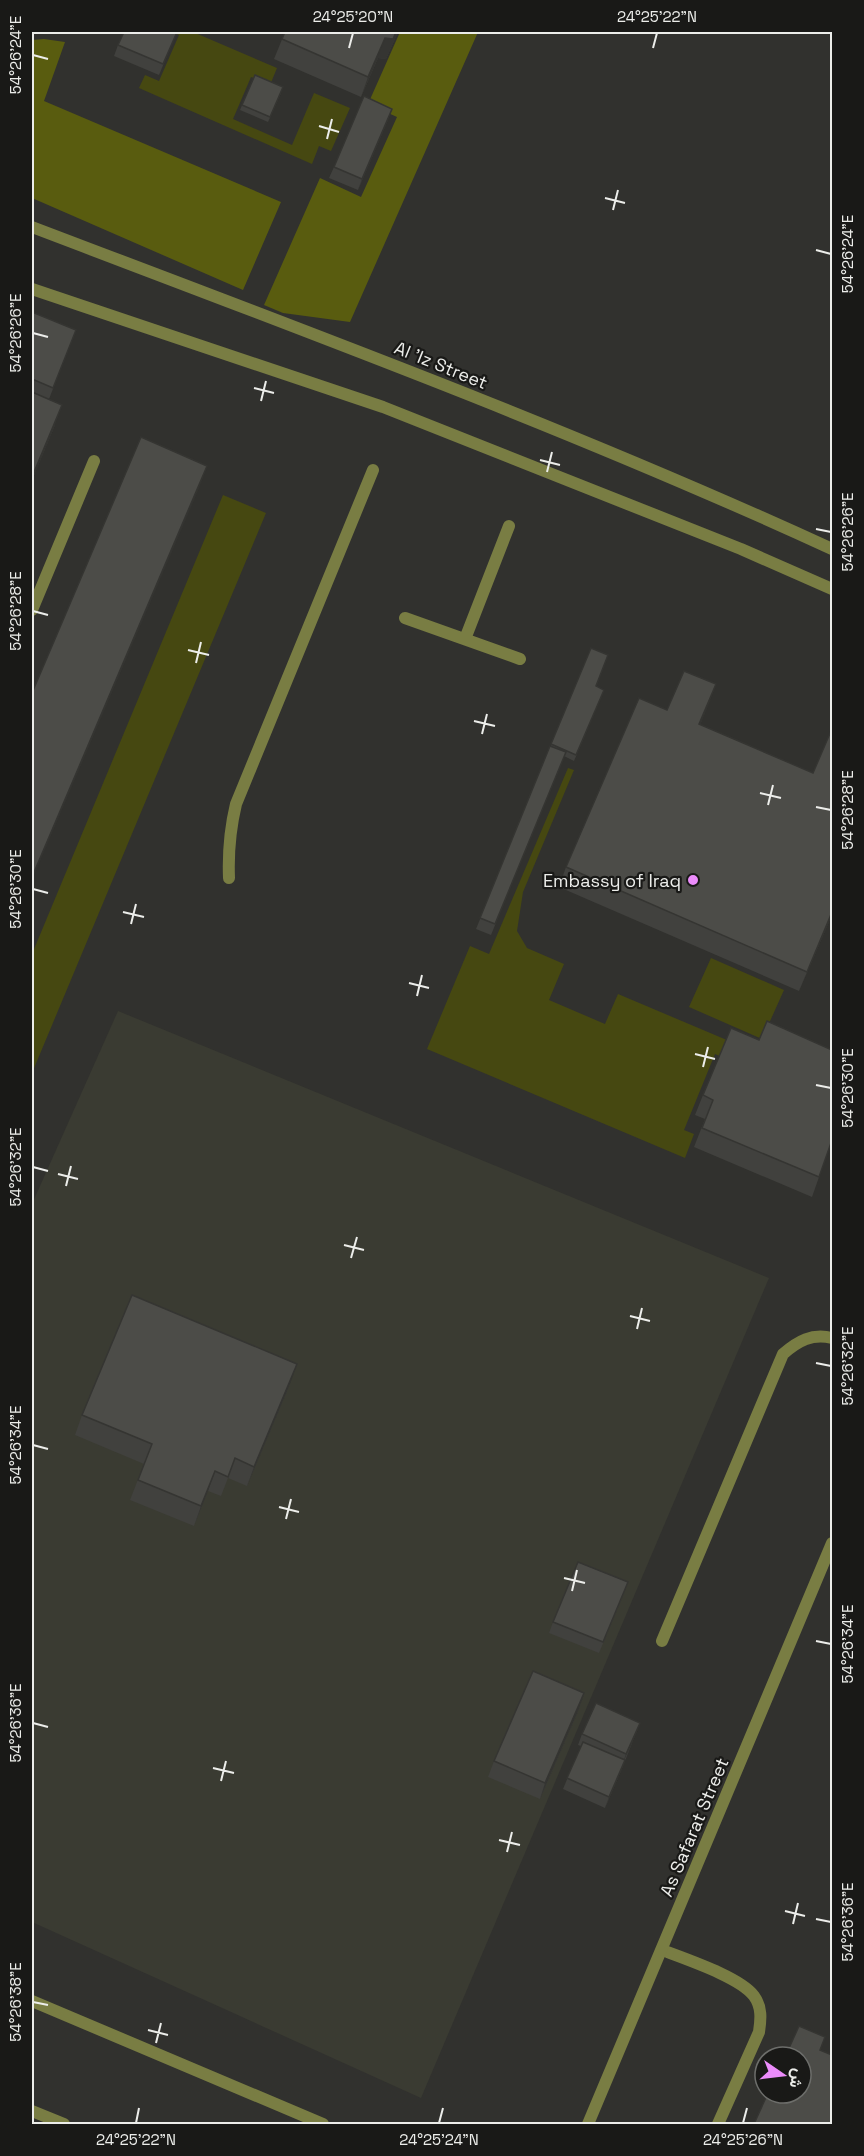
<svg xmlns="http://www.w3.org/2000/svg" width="864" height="2156" font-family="'Space Grotesk',Vazirmatn,sans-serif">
<rect width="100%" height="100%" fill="#31312e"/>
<path fill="#3a3b32" d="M118,1011L769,1278L421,2098L32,1922V1204Z"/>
<path fill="#464811" d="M172,32H193L277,68L270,85L251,77L233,119L292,145L314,93L350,108L331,151L319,146L312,164L139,88L145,75L159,81L179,35Z
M223,495L266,513L32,1073V954Z
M568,768L574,770L523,892L517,931L527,948L564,964L549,1000L605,1024L618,994L741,1046L734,1062L715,1054L684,1130L694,1134L685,1158L427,1049L470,946L489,954Z
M711,958L784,990L762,1039L689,1007Z"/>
<path fill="#595c0f" d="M400,32H478L350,322L283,313L264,305L320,178L361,197L397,117L368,104Z
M44,39L65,42L44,101L281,202L243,290L32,198V40Z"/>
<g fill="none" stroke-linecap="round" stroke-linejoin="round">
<path stroke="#797d43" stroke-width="12" d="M32,610L94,461
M405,618L520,659
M465,639L509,526
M229,878C228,852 230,829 236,804L373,470
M662,1641L783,1354C798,1341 812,1333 832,1338
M662,1950C685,1959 740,1977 754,1996C762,2007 761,2019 759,2032L718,2124
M32,2001L323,2124
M32,2111L64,2124"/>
<path stroke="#797d43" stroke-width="12" d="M32,227C300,329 571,429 832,549
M32,289L383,407L741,549L832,589
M588,2124L832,1543"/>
</g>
<path fill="#41413e" d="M177,32L159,75L114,56L118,45Z
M285,32H398L386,59L378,58L361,97L274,59Z
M255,75L281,93L268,122L240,110Z
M388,120L358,190L329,178L334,167Z
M32,312L76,330L49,399L55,425L32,480Z
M591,648L596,686L604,690L574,761L564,756L491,935L476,929Z
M716,684L700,725L813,773L832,732V915L799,991L559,887L566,867Z
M703,1095L832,1140L812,1197L694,1147L705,1119L695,1115Z
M290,1384L247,1486L228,1478L221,1496L208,1491L194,1526L130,1500L144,1464L75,1435L82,1415Z
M624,1593L599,1653L549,1633L553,1622Z
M584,1693L579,1709L540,1799L488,1777L494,1761Z
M640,1723L621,1771L605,1808L563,1789L581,1746L578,1745L582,1734Z"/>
<path fill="#353532" d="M396,32H398L386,59L378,58L361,97L368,77L385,38Z
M392,109L388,120L358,190L362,179Z
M62,405L55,425L32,480V477Z
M207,466L200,486L32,880V877Z
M716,684L709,704L692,744L699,724Z
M832,912V915L799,991L807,972Z
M297,1364L290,1384L247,1486L254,1467Z
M215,1471L208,1491L194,1526L201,1506Z
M584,1693L579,1709L540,1799L545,1783Z
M640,1723L636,1734L622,1765L626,1754Z
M625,1760L621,1771L605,1808L609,1797Z"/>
<path fill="#4c4c48" stroke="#353532" stroke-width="1.5" d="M124,32H177L163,64L118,45Z
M285,32H396L393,39L385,38L368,77L282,39Z
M255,75L283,87L270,117L242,105Z
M364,96L392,109L362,179L334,167Z
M32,312L76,330L53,388L32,379Z
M32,392L62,405L32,477Z
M141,437L207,466L32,877V693Z
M591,648L608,655L596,686L604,690L576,755L551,744Z
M684,671L716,684L699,724L813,773L831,731L832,732V912L807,972L566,867L639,698L667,710Z
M550,746L566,752L495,924L480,918Z
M767,1021L832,1050V1140L819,1177L702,1128L713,1100L703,1095L731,1028L759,1040Z
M132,1295L297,1364L254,1467L235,1458L228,1477L215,1471L201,1506L138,1480L152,1444L82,1415Z
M578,1562L628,1582L603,1642L553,1622Z
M533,1671L584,1693L545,1783L494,1761Z
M596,1703L640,1723L626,1754L582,1734Z
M583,1742L625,1760L609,1797L567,1778Z
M799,2026L825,2037L820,2050L832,2055V2124H754L768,2093H801V2057H785Z"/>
<path fill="none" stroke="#ecedea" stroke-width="2" d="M349,48L353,33M653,48L657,33M33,55L48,59M319,126L339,132M327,139L332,119M605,198L625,203M613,210L618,190M816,250L831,254M33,333L48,337M254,388L274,393M261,401L266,381M540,460L560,465M547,472L552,452M816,529L831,532M33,611L48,615M188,650L209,655M196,663L201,642M474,721L495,726M482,734L487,714M760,793L781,798M768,805L773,785M816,807L831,810M33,889L48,893M123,912L144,917M131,924L136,904M409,983L429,988M417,996L422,975M695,1054L715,1059M703,1067L708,1047M816,1085L831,1088M33,1167L48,1171M58,1174L78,1179M66,1186L71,1166M344,1245L364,1250M351,1258L357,1237M630,1316L650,1321M637,1329L642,1308M816,1363L831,1366M33,1445L48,1449M279,1507L299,1512M286,1519L291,1499M564,1578L585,1583M572,1591L577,1570M816,1641L831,1644M33,1723L48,1727M213,1768L234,1773M221,1781L226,1761M499,1840L520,1845M507,1852L512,1832M785,1911L805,1916M816,1919L831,1922M793,1924L798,1903M33,2002L48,2005M148,2030L168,2035M156,2043L161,2023M136,2123L139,2108M439,2123L443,2108M743,2123L747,2108"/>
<circle fill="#ec8cfb" stroke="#191917" stroke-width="2" cx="693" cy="880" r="6"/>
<g text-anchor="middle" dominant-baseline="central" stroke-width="4.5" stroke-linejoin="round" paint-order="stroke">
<g font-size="18" fill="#ecedea" stroke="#191917">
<text transform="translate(441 365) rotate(22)">Al 'Iz Street</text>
<text transform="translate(694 1827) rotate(-67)">As Safarat Street</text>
</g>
<g font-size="18" fill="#ecedea" stroke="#191917" text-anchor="end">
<text x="681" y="880">Embassy of Iraq</text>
</g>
</g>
<rect width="864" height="2156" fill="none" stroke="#191917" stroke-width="66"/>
<g transform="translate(783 2075) rotate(104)"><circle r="28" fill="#191917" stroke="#6d6e6b" stroke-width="1.5"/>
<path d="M0-4.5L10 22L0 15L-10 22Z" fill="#ec8cfb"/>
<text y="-9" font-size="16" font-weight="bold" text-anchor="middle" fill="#ecedea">ش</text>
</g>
<rect x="33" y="33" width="798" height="2090" fill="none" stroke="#ecedea" stroke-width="2"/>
<g font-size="15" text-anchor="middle" fill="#ecedea">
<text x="353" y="22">24°25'20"N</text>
<text x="657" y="22">24°25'22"N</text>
<text transform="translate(16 55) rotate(-90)" y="5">54°26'24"E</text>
<text transform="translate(848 254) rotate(-90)" y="5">54°26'24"E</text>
<text transform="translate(16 333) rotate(-90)" y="5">54°26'26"E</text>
<text transform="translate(848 532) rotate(-90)" y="5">54°26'26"E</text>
<text transform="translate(16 611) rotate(-90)" y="5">54°26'28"E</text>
<text transform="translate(848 810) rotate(-90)" y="5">54°26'28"E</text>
<text transform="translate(16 889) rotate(-90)" y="5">54°26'30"E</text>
<text transform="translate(848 1088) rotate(-90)" y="5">54°26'30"E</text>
<text transform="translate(16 1167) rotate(-90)" y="5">54°26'32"E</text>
<text transform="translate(848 1366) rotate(-90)" y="5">54°26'32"E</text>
<text transform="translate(16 1445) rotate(-90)" y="5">54°26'34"E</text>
<text transform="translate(848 1644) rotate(-90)" y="5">54°26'34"E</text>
<text transform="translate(16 1723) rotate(-90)" y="5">54°26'36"E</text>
<text transform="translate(848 1922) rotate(-90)" y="5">54°26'36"E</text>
<text transform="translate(16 2002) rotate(-90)" y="5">54°26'38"E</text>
<text x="136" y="2145">24°25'22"N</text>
<text x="439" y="2145">24°25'24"N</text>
<text x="743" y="2145">24°25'26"N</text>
</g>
</svg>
